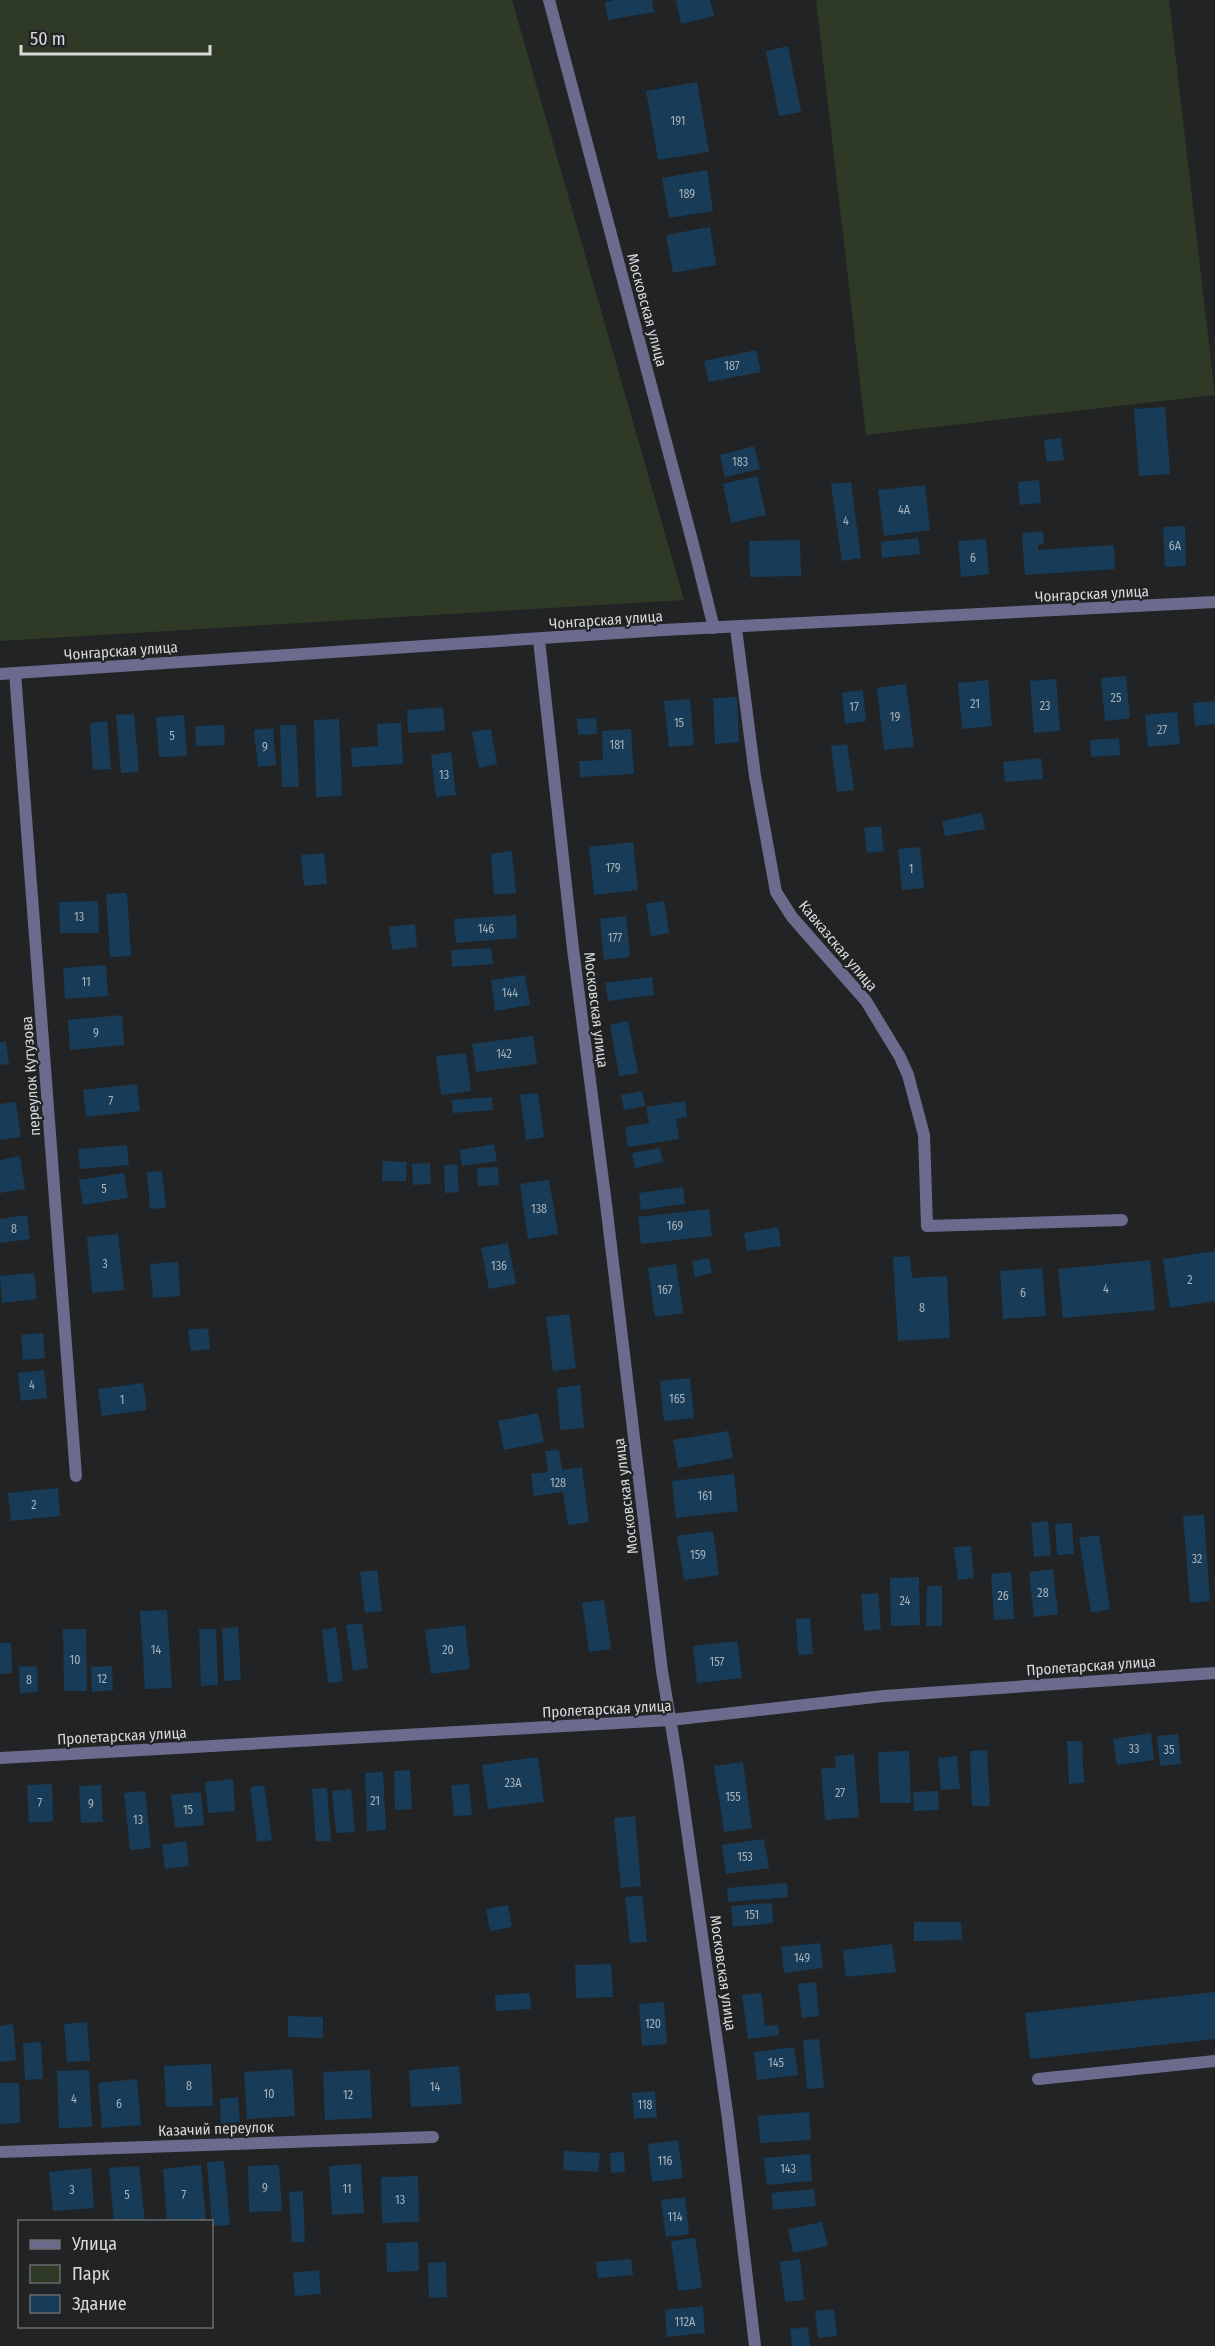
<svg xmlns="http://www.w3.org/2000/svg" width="1215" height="2346" font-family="'Fira Sans Condensed',sans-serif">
<rect width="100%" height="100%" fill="#212325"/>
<path fill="#2e3a25" d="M0,0H512L684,600L0,641Z
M816,0H1169L1215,395L866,435Z"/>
<path fill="#183c57" d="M615,0H652L654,12L608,20L605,2Z
M676,0H710L714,16L681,24Z
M788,46L801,112L779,116L766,51Z
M697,82L709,152L658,160L646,91Z
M707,170L713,211L669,218L662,178Z
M710,227L716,265L673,273L666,235Z
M756,350L761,372L709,382L704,361Z
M1165,407L1170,474L1139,476L1134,409Z
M1061,438L1064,460L1047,462L1044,440Z
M754,446L760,469L725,477L720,455Z
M757,476L766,515L731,523L723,484Z
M1039,480L1041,503L1020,505L1018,482Z
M851,482L861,558L842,561L831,484Z
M925,485L930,530L884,536L878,490Z
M1185,526L1186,566L1165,567L1163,527Z
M1043,531L1044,544L1038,545V550L1114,545L1115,569L1025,575L1022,533Z
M918,538L920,554L882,558L881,542Z
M986,539L989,574L961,577L958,541Z
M800,540L801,576L750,577L749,541Z
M1126,676L1130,718L1105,721L1101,678Z
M1056,679L1060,731L1034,733L1030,681Z
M988,680L992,726L962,729L958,683Z
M906,684L914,747L884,750L877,688Z
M863,690L866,721L845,724L842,693Z
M737,697L739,742L715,744L713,698Z
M690,699L694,745L669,747L664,701Z
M1215,701V724L1195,726L1193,703Z
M443,707L445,731L408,733L407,710Z
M1177,712L1180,744L1148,747L1145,715Z
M134,714L139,772L121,773L116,715Z
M184,715L187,756L159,757L156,717Z
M596,718L597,734L578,735L577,719Z
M339,719L342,796L316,797L314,720Z
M107,721L111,769L93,770L90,723Z
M401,723L403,764L352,767L351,748L378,746L377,724Z
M224,725L225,745L196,746L195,726Z
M280,725H296L299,787H282Z
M273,728L276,765L258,767L254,730Z
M491,729L497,764L479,768L472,732Z
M631,729L634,774L580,777L579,761L603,760L602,731Z
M1119,738L1120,755L1091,757L1090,740Z
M847,744L854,790L837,792L831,746Z
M451,752L456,795L436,797L431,755Z
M1041,758L1043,779L1005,782L1003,762Z
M982,813L985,829L945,836L942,821Z
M881,826L884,851L867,853L864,828Z
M633,842L638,890L594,895L589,847Z
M920,847L924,888L902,890L898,849Z
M512,851L516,893L494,895L491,854Z
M324,853L327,884L304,886L301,855Z
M127,893L131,956L110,957L106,894Z
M98,901L99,933H60L59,902Z
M664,901L669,933L651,936L646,904Z
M516,915L517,938L456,943L454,919Z
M626,916L630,957L604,960L600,919Z
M415,924L417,947L392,950L389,927Z
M491,948L493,964L452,967L451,950Z
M106,965L108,996L65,999L63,968Z
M525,975L530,1005L495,1011L491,980Z
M652,977L654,995L608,1001L605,983Z
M122,1015L124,1045L70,1050L68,1020Z
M628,1021L638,1073L619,1076L610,1025Z
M533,1036L537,1064L476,1072L472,1044Z
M0,1042H6L9,1064L0,1065Z
M466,1053L471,1091L441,1095L436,1056Z
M137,1084L140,1111L86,1117L83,1090Z
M642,1091L645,1106L624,1110L621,1095Z
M538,1093L544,1137L526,1140L520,1095Z
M492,1097L493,1110L453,1113L452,1100Z
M685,1101L687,1117L676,1119L679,1139L628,1147L625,1127L649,1123L646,1107Z
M16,1102L21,1137L0,1140V1104Z
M494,1144L497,1161L462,1166L460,1150Z
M127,1145L129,1165L80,1169L78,1149Z
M660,1148L663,1162L635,1168L632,1153Z
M20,1156L25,1189L0,1193V1160Z
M383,1161L407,1162L406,1181H382Z
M430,1163L431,1184L413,1185L412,1164Z
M457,1164L459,1192L445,1193L444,1165Z
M498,1167L499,1185L478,1186L477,1168Z
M162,1171L166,1208L150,1209L147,1172Z
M124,1173L128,1198L83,1205L79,1180Z
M549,1180L558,1234L528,1239L520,1184Z
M683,1187L685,1204L641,1210L639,1193Z
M709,1209L712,1236L641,1244L638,1217Z
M27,1215L30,1239L0,1243V1219Z
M778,1227L781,1246L747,1251L744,1233Z
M118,1234L124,1290L92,1293L87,1237Z
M508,1243L516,1284L489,1289L481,1248Z
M1215,1251V1301L1170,1308L1163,1259Z
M910,1256L912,1278L947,1276L950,1338L898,1341L893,1257Z
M709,1258L712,1273L695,1277L692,1261Z
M1150,1260L1155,1310L1063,1318L1058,1269Z
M178,1262L180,1296L153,1298L150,1264Z
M676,1264L683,1313L655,1317L648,1268Z
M1042,1268L1046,1316L1003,1319L1000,1271Z
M34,1273L37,1299L2,1303L0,1276Z
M569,1314L576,1368L553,1371L546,1317Z
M208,1328L210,1349L191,1351L188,1330Z
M43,1333L45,1358L23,1360L21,1335Z
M44,1370L47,1398L21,1401L18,1373Z
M690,1378L694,1418L664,1421L660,1381Z
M143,1383L147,1410L102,1416L98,1389Z
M580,1385L584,1428L560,1430L557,1388Z
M538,1413L544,1442L504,1450L498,1421Z
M728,1431L733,1458L678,1468L673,1440Z
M559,1450L562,1470L582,1467L589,1522L568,1525L563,1492L534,1496L531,1474L548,1472L545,1451Z
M734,1474L738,1511L676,1518L672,1481Z
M58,1488L60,1516L11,1521L8,1493Z
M1204,1515L1210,1601L1190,1603L1183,1516Z
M1048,1521L1051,1555L1034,1557L1031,1523Z
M1072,1523L1074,1554L1057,1555L1055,1524Z
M713,1531L719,1575L684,1580L677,1536Z
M1099,1535L1110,1609L1091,1613L1079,1538Z
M971,1546L974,1578L958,1580L954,1547Z
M1053,1569L1058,1614L1034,1617L1029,1572Z
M377,1570L382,1611L365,1613L360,1572Z
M1011,1572L1014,1619L994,1620L991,1574Z
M919,1577L920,1625L891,1626L890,1578Z
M927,1586H942V1626H926Z
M878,1593L881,1629L864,1631L861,1594Z
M604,1600L611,1649L589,1652L582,1603Z
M167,1610L172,1688L145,1689L140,1611Z
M810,1618L813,1654L798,1655L796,1619Z
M362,1623L368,1668L353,1671L346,1625Z
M465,1625L470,1669L431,1674L425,1630Z
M238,1627L241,1680L224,1681L222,1628Z
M336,1627L343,1681L328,1683L322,1630Z
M63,1629H86L87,1691H64Z
M199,1629H216L218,1685L201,1686Z
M737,1641L742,1678L697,1683L693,1646Z
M0,1643H11L12,1673L0,1674Z
M37,1666L38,1692L20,1693L19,1667Z
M112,1666L113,1690L92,1692L91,1667Z
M1151,1733L1154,1760L1117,1765L1113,1739Z
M1178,1734L1181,1764L1160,1766L1157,1736Z
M1067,1741H1082L1084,1783L1069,1784Z
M987,1750L990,1806H972L970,1751Z
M909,1751L911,1803H880L878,1752Z
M854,1754L859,1817L825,1820L821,1769L836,1767L835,1756Z
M957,1756L960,1789L941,1790L938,1758Z
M538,1757L544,1802L488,1809L482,1765Z
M743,1762L752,1828L724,1832L714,1766Z
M410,1770L412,1809L395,1810L394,1771Z
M383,1772L386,1830L367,1831L365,1773Z
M233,1779L235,1811L208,1813L205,1782Z
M52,1784L53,1821L29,1823L27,1785Z
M469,1784L472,1815L454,1816L451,1785Z
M101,1785L103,1822L81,1823L79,1786Z
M264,1785L272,1840L257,1842L250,1787Z
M327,1788L331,1841H316L312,1789Z
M351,1789L355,1832L336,1833L332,1791Z
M145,1791L151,1848L130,1850L124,1793Z
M938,1791L939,1810L914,1811L913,1792Z
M201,1792L204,1825L175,1828L171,1795Z
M635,1816L641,1886L621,1888L614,1818Z
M764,1839L769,1868L726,1874L722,1845Z
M186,1841L189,1866L165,1869L162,1845Z
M787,1883L788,1897L728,1902L727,1888Z
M642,1895L647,1942L630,1943L625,1897Z
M772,1903L773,1923L733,1927L731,1906Z
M508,1905L512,1927L490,1931L486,1909Z
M914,1922H961L962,1940L914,1941Z
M820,1943L823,1968L784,1973L781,1947Z
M892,1944L896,1972L846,1977L843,1950Z
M611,1964L613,1997L576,1998L575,1965Z
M816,1982L819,2016L802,2018L798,1984Z
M1215,1992V2039L1030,2059L1025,2013Z
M530,1993L531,2009L496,2011L495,1995Z
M761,1993L765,2026L778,2025L779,2035L748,2039L742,1995Z
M664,2002L667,2044L642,2046L639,2004Z
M288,2016L323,2017V2038L288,2037Z
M87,2022L90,2061L67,2062L64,2024Z
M13,2024L16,2060L0,2062V2026Z
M819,2039L824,2088L807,2089L803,2040Z
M41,2042L43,2079L25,2080L23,2043Z
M794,2047L798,2075L757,2080L754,2052Z
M211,2064L213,2106L166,2107L164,2066Z
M459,2066L462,2104L411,2107L409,2070Z
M292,2069L295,2116L247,2119L244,2072Z
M89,2070L92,2127L59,2128L57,2071Z
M370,2070L372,2118L325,2120L323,2072Z
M137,2079L141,2125L102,2128L98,2083Z
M0,2083H19L20,2123L0,2124Z
M655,2091L657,2117L634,2119L632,2093Z
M238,2097L240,2122L221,2123L220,2099Z
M809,2112L811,2140L760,2143L758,2116Z
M678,2140L683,2178L652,2182L648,2144Z
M564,2151L600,2153L598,2172L563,2170Z
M624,2152L625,2172L611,2173L610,2153Z
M810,2154L812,2181L767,2185L764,2158Z
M224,2161L230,2225L212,2226L207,2162Z
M361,2164L364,2213L332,2215L329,2166Z
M201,2165L206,2222H167L163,2169Z
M279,2165L282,2211L249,2212L248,2166Z
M139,2166L145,2222H114L109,2168Z
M91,2168L94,2208L53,2211L49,2172Z
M418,2176L419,2222L382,2223L381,2177Z
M814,2189L816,2206L773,2210L772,2193Z
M303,2191L305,2242H292L289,2192Z
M685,2197L689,2234L666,2237L661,2200Z
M822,2222L828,2246L793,2253L788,2229Z
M695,2238L702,2288L678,2291L671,2241Z
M418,2242L419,2271L387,2272L386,2243Z
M631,2259L633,2275L598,2278L596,2262Z
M800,2259L804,2300L785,2302L780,2262Z
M446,2262L447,2297L429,2298L428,2263Z
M319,2270L321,2294L295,2296L293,2273Z
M703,2306L705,2333L667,2337L665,2310Z
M834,2309L837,2336L818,2338L815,2311Z
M808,2327L810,2346H792L790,2329Z"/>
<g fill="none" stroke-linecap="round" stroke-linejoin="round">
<path stroke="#6c6b8e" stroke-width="12" d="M1038,2079L1215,2061"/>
<path stroke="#6c6b8e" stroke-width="12" d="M549,0L694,548L714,628
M736,628L755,776L776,892L792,917L866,1001L900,1057L908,1075L924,1135L927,1226L1122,1220
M539,640L573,949L606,1204L662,1671L678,1766L728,2119L755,2346
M15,673L76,1476
M0,674L663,630L1215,602
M0,1758L670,1720L884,1696L1215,1673
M0,2152L433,2137"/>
</g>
<g text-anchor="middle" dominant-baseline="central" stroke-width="4.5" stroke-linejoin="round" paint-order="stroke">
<g font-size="12" fill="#a8b2ba">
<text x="678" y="121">191</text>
<text x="687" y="194">189</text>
<text x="732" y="366">187</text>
<text x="740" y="462">183</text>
<text x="904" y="510">4А</text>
<text x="846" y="521">4</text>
<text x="1175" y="546">6А</text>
<text x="973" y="558">6</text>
<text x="1116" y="698">25</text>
<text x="975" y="704">21</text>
<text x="1045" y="706">23</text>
<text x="854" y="707">17</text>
<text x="895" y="717">19</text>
<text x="679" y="723">15</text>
<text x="1162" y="730">27</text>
<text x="172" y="736">5</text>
<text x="617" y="745">181</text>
<text x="265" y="747">9</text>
<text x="444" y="775">13</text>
<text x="613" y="868">179</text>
<text x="911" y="869">1</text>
<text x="79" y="917">13</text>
<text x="486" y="929">146</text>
<text x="615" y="938">177</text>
<text x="86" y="982">11</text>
<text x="510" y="993">144</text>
<text x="96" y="1033">9</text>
<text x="504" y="1054">142</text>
<text x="111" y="1101">7</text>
<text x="104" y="1189">5</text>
<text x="539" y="1209">138</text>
<text x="675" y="1226">169</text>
<text x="14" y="1229">8</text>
<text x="105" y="1264">3</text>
<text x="499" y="1266">136</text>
<text x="1190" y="1280">2</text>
<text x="1106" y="1289">4</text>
<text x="665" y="1290">167</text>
<text x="1023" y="1293">6</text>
<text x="922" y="1308">8</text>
<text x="32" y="1385">4</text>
<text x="677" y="1399">165</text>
<text x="122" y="1400">1</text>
<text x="558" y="1483">128</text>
<text x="705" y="1496">161</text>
<text x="34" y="1505">2</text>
<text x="698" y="1555">159</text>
<text x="1197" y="1559">32</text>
<text x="1043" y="1593">28</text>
<text x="1003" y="1596">26</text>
<text x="905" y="1601">24</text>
<text x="156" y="1650">14</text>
<text x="448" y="1650">20</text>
<text x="75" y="1660">10</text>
<text x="717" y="1662">157</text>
<text x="102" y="1679">12</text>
<text x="29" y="1680">8</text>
<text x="1134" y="1749">33</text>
<text x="1169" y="1750">35</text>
<text x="513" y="1783">23А</text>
<text x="840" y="1793">27</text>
<text x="733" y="1797">155</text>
<text x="375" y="1801">21</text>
<text x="40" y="1803">7</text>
<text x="91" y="1804">9</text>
<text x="188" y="1810">15</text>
<text x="138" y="1820">13</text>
<text x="745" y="1857">153</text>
<text x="752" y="1915">151</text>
<text x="802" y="1958">149</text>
<text x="653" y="2024">120</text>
<text x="776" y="2063">145</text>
<text x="189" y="2086">8</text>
<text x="435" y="2087">14</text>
<text x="269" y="2094">10</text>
<text x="348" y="2095">12</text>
<text x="74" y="2099">4</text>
<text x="119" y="2104">6</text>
<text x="645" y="2105">118</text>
<text x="665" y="2161">116</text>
<text x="788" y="2169">143</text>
<text x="265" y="2188">9</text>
<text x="347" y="2189">11</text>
<text x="72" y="2190">3</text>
<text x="127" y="2195">5</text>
<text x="184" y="2195">7</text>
<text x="400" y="2200">13</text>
<text x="675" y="2217">114</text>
<text x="685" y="2322">112А</text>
</g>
<g font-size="15" fill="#d8dadb" stroke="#212325">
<text transform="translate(647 310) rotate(75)">Московская улица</text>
<text transform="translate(1092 594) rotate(-3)">Чонгарская улица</text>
<text transform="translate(606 620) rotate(-4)">Чонгарская улица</text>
<text transform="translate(121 651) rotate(-4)">Чонгарская улица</text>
<text transform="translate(838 946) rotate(50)">Кавказская улица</text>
<text transform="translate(596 1010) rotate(83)">Московская улица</text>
<text transform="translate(31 1076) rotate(-94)">переулок Кутузова</text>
<text transform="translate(626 1496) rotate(-97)">Московская улица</text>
<text transform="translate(1091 1666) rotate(-4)">Пролетарская улица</text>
<text transform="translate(607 1709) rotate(-3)">Пролетарская улица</text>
<text transform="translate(122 1736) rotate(-3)">Пролетарская улица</text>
<text transform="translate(723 1973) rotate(82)">Московская улица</text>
<text transform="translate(216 2129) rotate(-2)">Казачий переулок</text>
</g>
</g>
<rect x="18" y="2220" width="195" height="108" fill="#212325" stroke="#6a6c6e" stroke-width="1.5"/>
<rect x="30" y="2240" width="30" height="9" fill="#6c6b8e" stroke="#6a6c6e" stroke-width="1.5"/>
<text x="72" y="2250" font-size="18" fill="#d8dadb">Улица</text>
<rect x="30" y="2265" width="30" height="18" fill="#2e3a25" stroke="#6a6c6e" stroke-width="1.5"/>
<text x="72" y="2280" font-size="18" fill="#d8dadb">Парк</text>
<rect x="30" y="2295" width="30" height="18" fill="#183c57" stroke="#6a6c6e" stroke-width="1.5"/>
<text x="72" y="2310" font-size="18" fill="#d8dadb">Здание</text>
<path d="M21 45v9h189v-9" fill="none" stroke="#d8dadb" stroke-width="3"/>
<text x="30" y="45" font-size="18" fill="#d8dadb" stroke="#212325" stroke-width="4.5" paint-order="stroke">50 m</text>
</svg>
